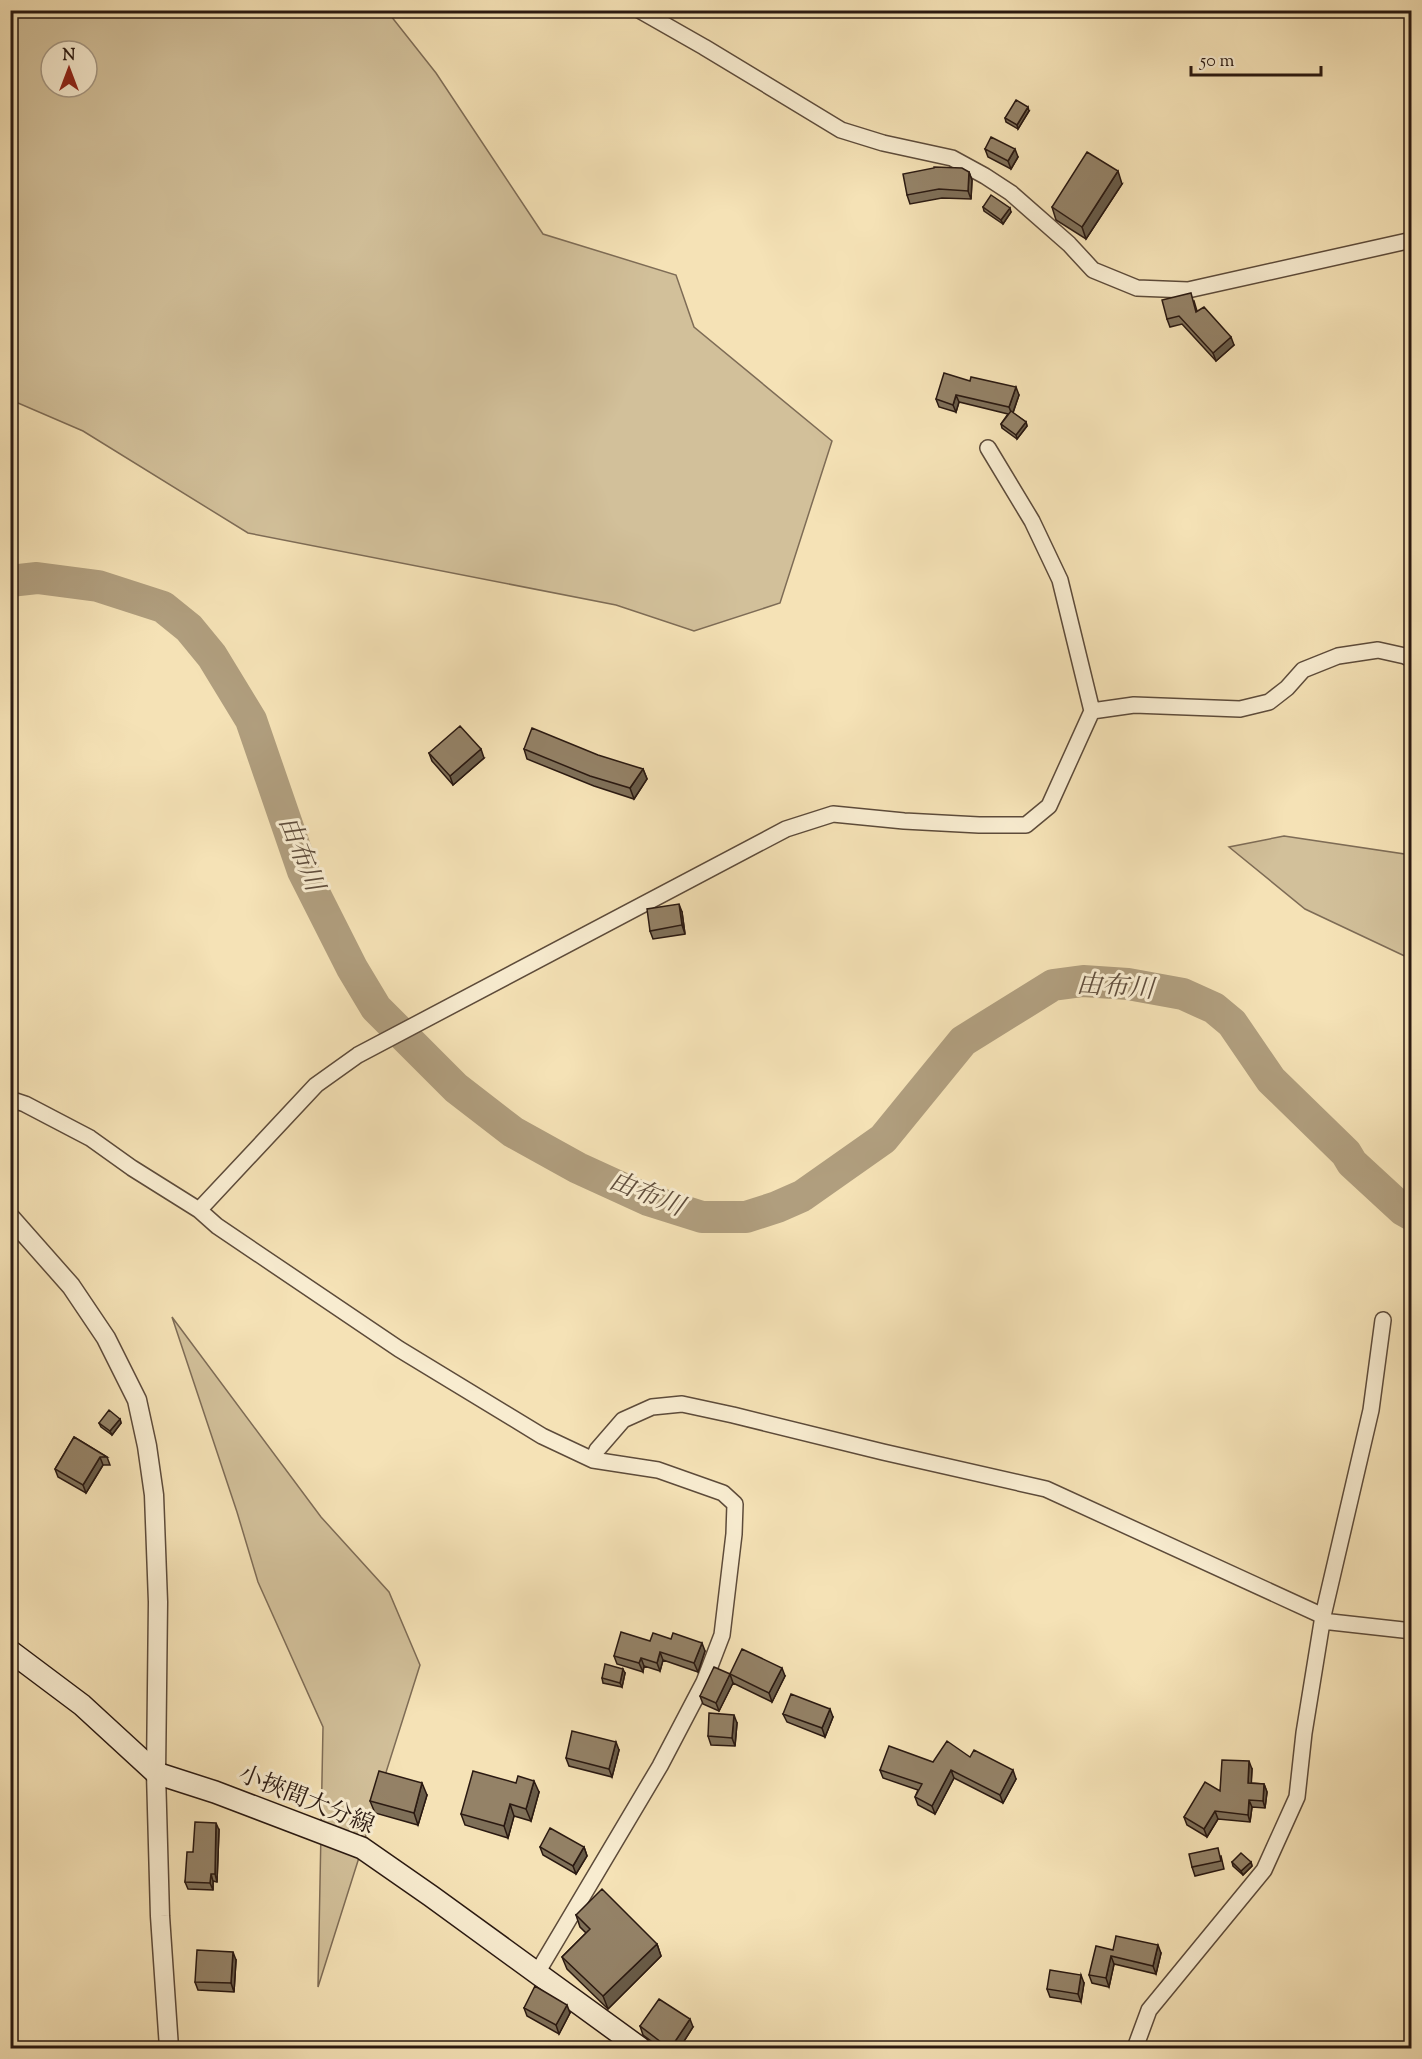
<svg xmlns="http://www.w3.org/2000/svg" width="1422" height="2059" font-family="'Sorts Mill Goudy','Noto Serif JP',serif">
<rect width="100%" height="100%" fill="#f5e2b6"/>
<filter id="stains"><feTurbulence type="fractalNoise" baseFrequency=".00333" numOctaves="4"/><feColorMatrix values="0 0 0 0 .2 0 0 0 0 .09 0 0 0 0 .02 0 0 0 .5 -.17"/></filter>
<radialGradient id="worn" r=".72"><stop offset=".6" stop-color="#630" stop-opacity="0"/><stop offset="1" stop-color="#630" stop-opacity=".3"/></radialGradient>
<path fill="#d2c09a" stroke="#7e6c56" stroke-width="1.5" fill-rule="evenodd" d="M11,10L387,11L436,73L543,234L676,275L694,327L832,441L780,603L694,631L616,605L248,533L83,431L11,400ZM51,51H87V87H51Z
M1284,836L1411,855V959L1305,909L1229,847Z
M172,1317L321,1517L389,1592L420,1665L318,1987L323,1727L258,1582L237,1512Z"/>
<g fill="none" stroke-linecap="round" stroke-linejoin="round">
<path stroke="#b09e7e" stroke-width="32" d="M10,581L37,578L98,586L163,607L189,628L212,656L251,720L303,871L352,968L376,1008L456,1088L513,1132L578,1168L648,1200L702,1217H746L777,1207L802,1196L883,1139L963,1041L1053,985L1083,981L1128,984L1183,994L1214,1008L1232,1023L1271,1080L1346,1153L1352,1163L1403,1210L1412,1215"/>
<g stroke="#5d4b3a" stroke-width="18">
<path id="minor" d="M639,10L704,47L841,130L883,143L952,158L985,176L1011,193L1069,244L1093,270L1137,288L1188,290L1412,240
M1092,711L1134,705L1240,709L1269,702L1287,688L1303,670L1338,656L1378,650L1405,656L1412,660
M10,1099L25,1104L90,1138L132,1168L199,1210L217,1226L399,1349L542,1436L593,1460L658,1470L723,1493L735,1504L734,1534L722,1635L704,1682L660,1766L537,1973
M199,1210L316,1085L358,1055L786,829L833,814L904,821L979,825H1026L1049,806L1092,711L1060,580L1032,521L988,448
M593,1460L597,1450L623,1420L652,1407L682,1404L733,1415L883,1452L1046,1489L1323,1616
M1322,1621L1412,1631
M1135,2048L1149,2010L1264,1870L1297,1797L1304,1733L1323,1616L1371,1410L1383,1320"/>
</g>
<g stroke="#5d4b3a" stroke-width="21">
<path id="tertiary" d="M10,1217L71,1286L106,1338L137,1400L147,1446L154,1495L158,1602L156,1773L160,1916L169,2048"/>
</g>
<g stroke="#2a1911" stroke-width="24">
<path id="secondary" d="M10,1651L82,1705L156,1773L215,1792L362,1848L431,1896L640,2048"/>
</g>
<use href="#minor" stroke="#f8ecd0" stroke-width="15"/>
<use href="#tertiary" stroke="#f8ecd0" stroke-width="18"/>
<use href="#secondary" stroke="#f8ecd0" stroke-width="21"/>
</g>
<path fill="#7f7059" stroke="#2a1911" stroke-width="1.5" d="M1029,111L1018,129L1006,122L1005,118Z
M985,149L1018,157L1011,169L988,157Z
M969,172L972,180L971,199L942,198L910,204L907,195Z
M1122,184L1086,239L1056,220L1052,207Z
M983,207L1011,212L1003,224L984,211Z
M1194,301L1197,311L1234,345L1216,361L1182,324L1170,327L1167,319Z
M970,381L1019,395L1013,413L1026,422L1027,426L1017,439L1002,428L1001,424L1008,414L959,402L956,412L939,407L936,399Z
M524,749L643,769L647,779L634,799L594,786L527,759Z
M429,753L484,758L453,785L432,761Z
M682,912L685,934L653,939L650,931Z
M120,1419L121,1423L112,1435L101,1427L99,1423Z
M74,1437L107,1457L110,1465H103L86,1493L58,1477L55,1469Z
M650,1641L705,1651L698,1672L663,1660L660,1671L644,1666L643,1672L617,1664L614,1656Z
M625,1673L622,1687L603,1683L602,1678Z
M730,1674L785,1676L772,1702L733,1683L719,1711L703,1704L700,1696Z
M783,1714L833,1717L825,1737L787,1722Z
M737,1723L735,1746L711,1745L708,1736Z
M619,1750L612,1777L569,1766L566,1758Z
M970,1757L1016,1779L1003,1803L954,1778L935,1814L918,1805L915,1797L918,1790L883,1778L880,1770Z
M1252,1769L1251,1783L1264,1784L1267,1792L1265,1808L1252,1807L1250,1822L1218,1819L1207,1837L1187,1825L1184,1817Z
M539,1792L531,1821L514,1816L508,1838L465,1825L461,1814Z
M427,1795L418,1825L375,1813L370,1801Z
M219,1830L217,1882L213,1881V1890L188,1889L185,1882L193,1852Z
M540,1847H584L587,1856L576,1874L543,1855Z
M1221,1856L1224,1869L1195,1876L1192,1867Z
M1232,1862H1251L1252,1866L1243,1875L1233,1866Z
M576,1915L657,1944L661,1956L608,2009L567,1969L562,1957L586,1933L580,1927Z
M1113,1950L1161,1953L1156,1974L1114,1964L1109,1987L1092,1983L1089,1975Z
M236,1960L234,1992L198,1990L195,1982Z
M1084,1983L1081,2002L1050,1997L1047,1989Z
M524,2008L570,2013L559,2034L527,2016Z
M640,2026L693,2027L679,2049H662L643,2035Z"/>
<path fill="#685b48" stroke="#2a1911" stroke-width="1.5" d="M1028,107L1029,111L1018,129L1017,125Z
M1015,149L1018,157L1011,169L1008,161Z
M1118,171L1122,184L1086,239L1082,227Z
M969,172L972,180L971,199L968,191Z
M1010,208L1011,212L1003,224L1001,220Z
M1231,337L1234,345L1216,361L1213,353Z
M1016,387L1019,395L1012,415L1009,407Z
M956,395L959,402L956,412L953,405Z
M1026,422L1027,426L1017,439L1016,435Z
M481,749L484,758L453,785L450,776Z
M643,769L647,779L634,799L630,788Z
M679,904L682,912L685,934L682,925Z
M120,1419L121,1423L112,1435L110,1431Z
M100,1457L103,1465L86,1493L83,1485Z
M702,1643L705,1651L698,1672L694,1663Z
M660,1652L663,1660L660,1671L657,1663Z
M641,1658L644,1666L643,1672L639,1663Z
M782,1668L785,1676L772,1702L769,1693Z
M623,1669L625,1673L622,1687L620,1683Z
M730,1674L733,1683L719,1711L716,1703Z
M830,1709L833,1717L825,1737L822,1728Z
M734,1715L737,1723L735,1746L732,1738Z
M616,1742L619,1750L612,1777L609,1769Z
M10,1744L13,1750L10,1756Z
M1249,1761L1252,1769L1251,1791L1248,1783Z
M951,1770L954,1778L935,1814L932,1806Z
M1013,1770L1016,1779L1003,1803L1000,1795Z
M534,1781L539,1792L531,1821L526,1809Z
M422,1783L427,1795L418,1825L414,1813Z
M1264,1784L1267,1792L1265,1808L1263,1801Z
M1249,1800L1252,1807L1250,1822L1248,1815Z
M510,1804L514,1816L508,1838L504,1826Z
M1215,1811L1218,1819L1207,1837L1204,1829Z
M216,1823L219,1830L217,1882L215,1874Z
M584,1847L587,1856L576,1874L573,1866Z
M1251,1862L1252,1866L1243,1875L1241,1871Z
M211,1874L213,1881V1890L210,1883Z
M657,1944L661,1956L608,2009L603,1996Z
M1158,1945L1161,1953L1156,1974L1153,1966Z
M233,1952L236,1960L234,1992L231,1983Z
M1111,1956L1114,1964L1109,1987L1106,1978Z
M1081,1975L1084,1983L1081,2002L1078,1994Z
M567,2005L570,2013L559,2034L556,2025Z
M690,2019L693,2027L679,2049H670Z"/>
<path fill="#948267" stroke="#2a1911" stroke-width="1.5" d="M1016,100L1028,107L1017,125L1005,118Z
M991,137L1015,149L1008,161L985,149Z
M1087,152L1118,171L1082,227L1052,207Z
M934,167L962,168L969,172L968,191L939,189L907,195L903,174L934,168Z
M991,195L1010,208L1001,220L983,207Z
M1191,293L1196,312L1204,307L1231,337L1213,353L1179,316L1167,319L1162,300Z
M944,373L970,381L971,377L1016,387L1009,407L956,395L953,405L936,399Z
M1011,411L1026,422L1016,435L1001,424Z
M460,726L481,749L450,776L429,753Z
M532,728L598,755L643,769L630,788L590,776L524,749Z
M679,904L682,925L650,931L647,909Z
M109,1410L120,1419L110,1431L99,1423Z
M74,1437L107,1457H100L83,1485L55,1469Z
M621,1632L650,1641L653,1633L671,1639L673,1633L702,1643L694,1663L660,1652L657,1663L641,1658L639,1663L614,1656Z
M742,1649L782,1668L769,1693L730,1674Z
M605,1664L623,1669L620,1683L602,1678Z
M714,1667L730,1674L716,1703L700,1696Z
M791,1694L830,1709L822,1728L783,1714Z
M709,1713L734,1715L732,1738L708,1736Z
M572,1731L616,1742L609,1769L566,1758Z
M947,1741L970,1757L974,1750L1013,1770L1000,1795L951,1770L932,1806L915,1797L922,1784L880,1770L889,1746L933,1762Z
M1222,1760L1249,1761L1248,1783L1264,1784L1263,1801L1249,1800L1248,1815L1215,1811L1204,1829L1184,1817L1205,1782L1220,1791Z
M379,1771L422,1783L414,1813L370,1801Z
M473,1771L516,1783L518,1776L534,1781L526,1809L510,1804L504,1826L461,1814Z
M195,1822L216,1823L215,1874H211L210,1883L185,1882L187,1852H193Z
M550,1828L584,1847L573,1866L540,1847Z
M1218,1848L1221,1861L1192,1867L1189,1854Z
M1241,1853L1251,1862L1241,1871L1232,1862Z
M602,1889L657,1944L603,1996L562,1957L590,1929L576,1915Z
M1116,1936L1158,1945L1153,1966L1111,1956L1106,1978L1089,1975L1096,1946L1113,1950Z
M197,1950L233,1952L231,1983L195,1982Z
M1050,1970L1081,1975L1078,1994L1047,1989Z
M535,1986L567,2005L556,2025L524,2008Z
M659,1999L690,2019L670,2049L640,2026Z"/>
<g text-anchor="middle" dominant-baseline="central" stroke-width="6" stroke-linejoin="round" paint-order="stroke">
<g font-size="24" fill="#2a1911" stroke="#f8ecd0">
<text transform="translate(306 1801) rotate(22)">小挾間大分線</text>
</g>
<g font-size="26" font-style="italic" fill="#604e3d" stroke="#f8ecd0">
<text transform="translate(300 854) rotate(68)">由布川</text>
<text transform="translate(1115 988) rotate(4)">由布川</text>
<text transform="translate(646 1195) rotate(22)">由布川</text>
</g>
</g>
<rect width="1422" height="2059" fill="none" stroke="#f5e2b6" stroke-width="36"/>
<rect x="12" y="12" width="1398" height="2035" fill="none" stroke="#2a1911" stroke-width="3"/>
<rect x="18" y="18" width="1386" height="2023" fill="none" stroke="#2a1911" stroke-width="1.5"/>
<g transform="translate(69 69)"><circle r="28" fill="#f8ecd0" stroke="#a69884" stroke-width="1.5"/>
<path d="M0-4.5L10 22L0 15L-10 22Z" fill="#8f2418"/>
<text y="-9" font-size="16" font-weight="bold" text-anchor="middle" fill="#2a1911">N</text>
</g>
<path d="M1191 66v9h130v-9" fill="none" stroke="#2a1911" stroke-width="3"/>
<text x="1200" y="66" font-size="18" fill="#2a1911" stroke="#f8ecd0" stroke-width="4.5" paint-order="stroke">50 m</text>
<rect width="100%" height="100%" filter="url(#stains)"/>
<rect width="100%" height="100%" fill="url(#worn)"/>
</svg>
